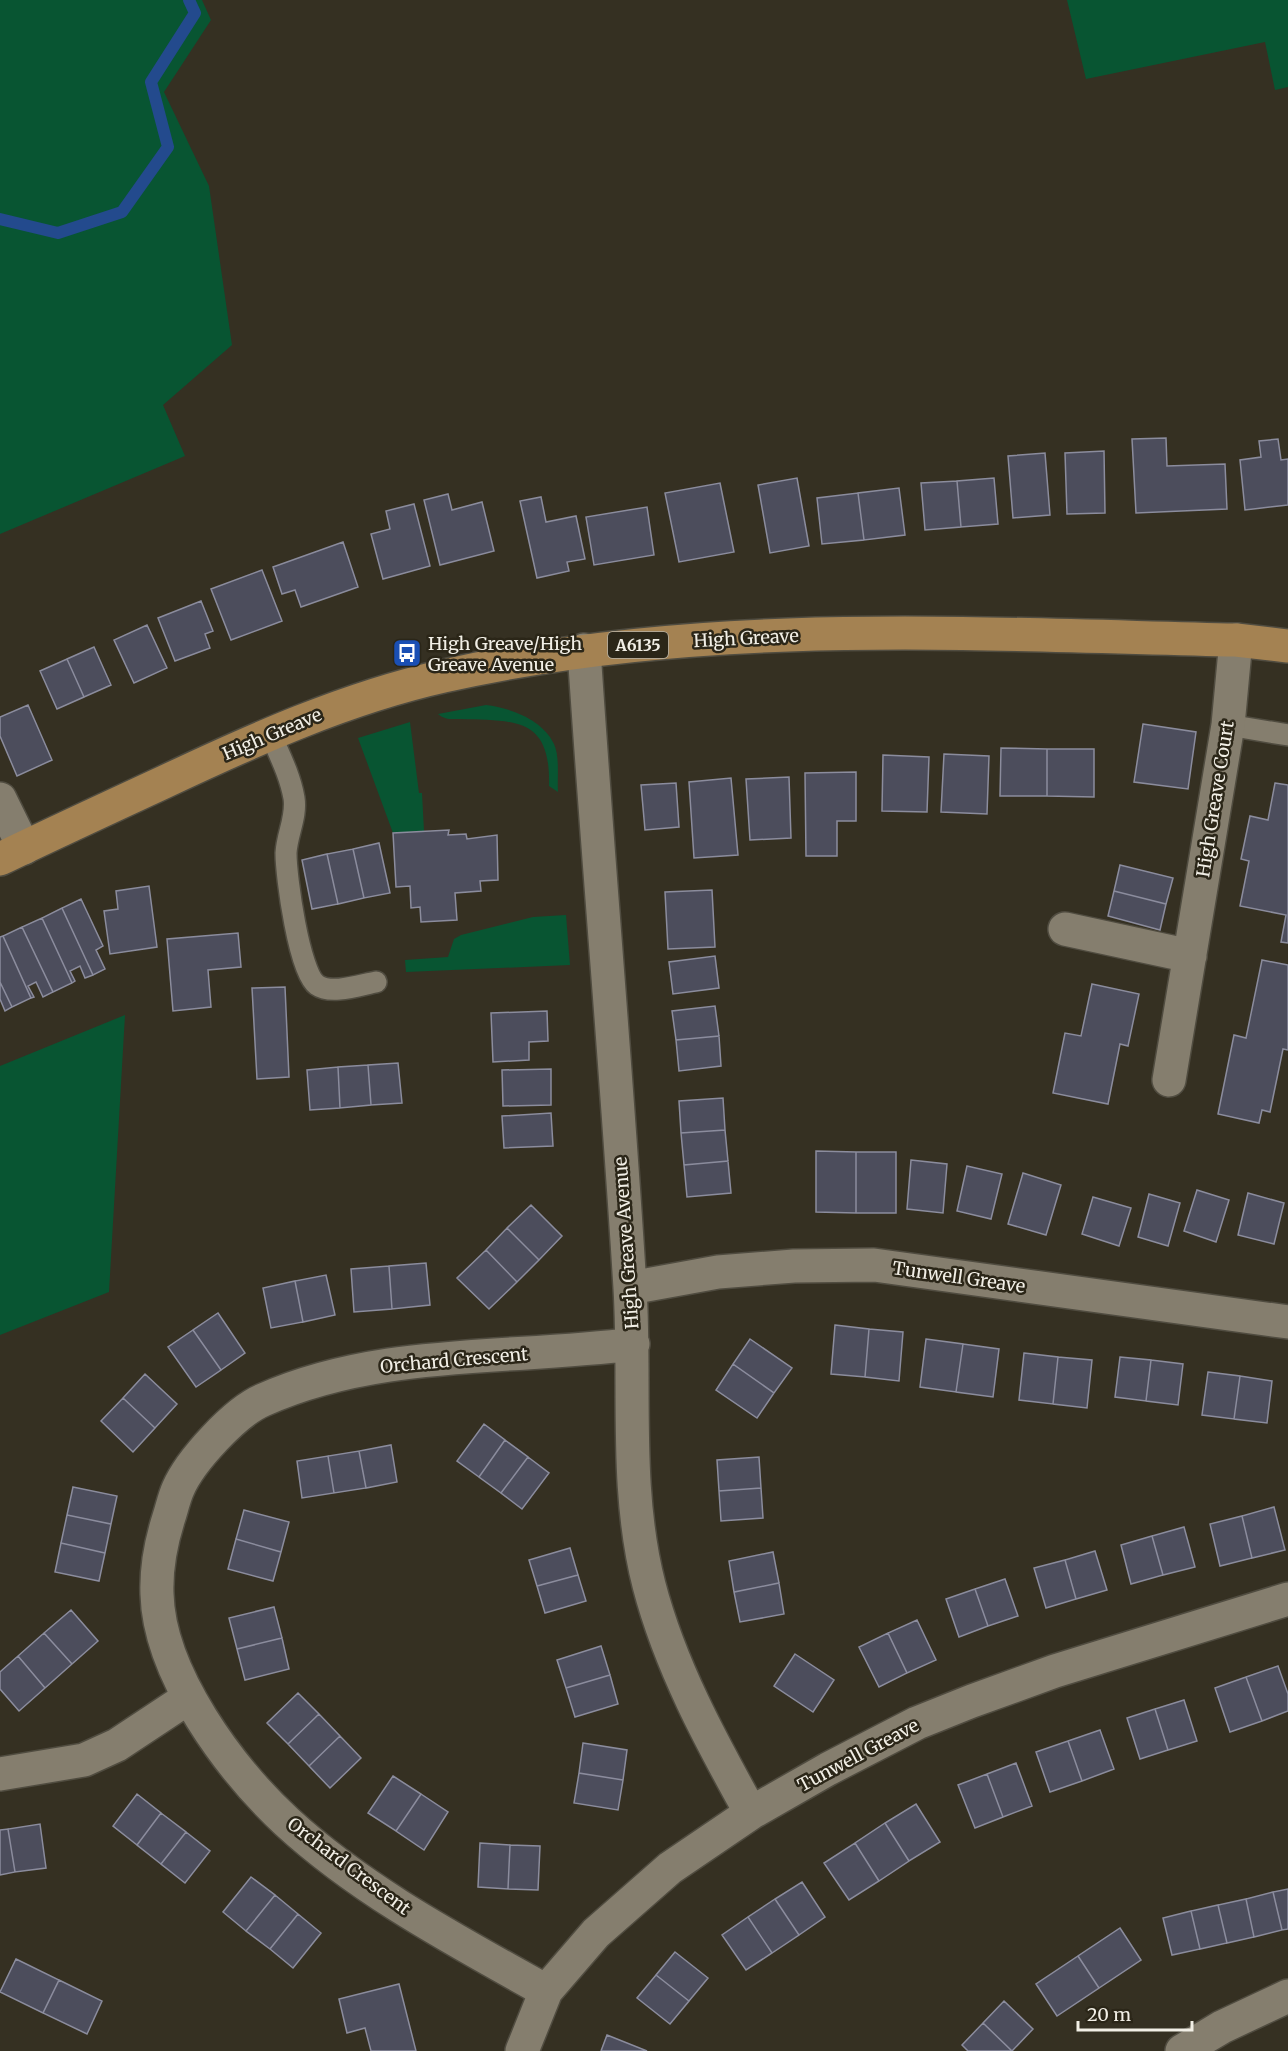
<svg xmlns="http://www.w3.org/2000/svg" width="1288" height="2051" font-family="Merriweather,serif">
<rect width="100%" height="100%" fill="#353022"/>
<path fill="#085532" d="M0,0H202L211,20L164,92L209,186L232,345L163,405L185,456L0,534Z
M1067,0H1288V87L1275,90L1265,42L1086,79Z
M486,705C511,708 543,720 554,744C560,757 557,778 558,792L549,786C551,716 514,721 460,719C451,719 445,720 438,714Z
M410,722L419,793H422L424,831L393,833L358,738Z
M566,915L570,965L406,972L405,960L448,957L454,939L461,935L533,917Z
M125,1015L109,1292L0,1335V1066Z"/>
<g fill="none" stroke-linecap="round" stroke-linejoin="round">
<path stroke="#234a8d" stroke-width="12" d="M0,219L58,233L122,212L168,147L151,82L195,13L189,0"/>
</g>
<path fill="#4c4d5c" stroke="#8b8c9d" stroke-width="1.5" d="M1166,438L1167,466L1225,464L1227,509L1136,513L1132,439Z
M1278,439L1281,460L1288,459V505L1245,510L1240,460L1261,457L1259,441Z
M1104,451L1105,513L1067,514L1065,453Z
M1045,453L1050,515L1013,518L1008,456Z
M797,478L809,546L770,553L758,485Z
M994,478L998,524L961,527L957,481Z
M957,481L961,527L925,530L921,483Z
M720,483L734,552L679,562L665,493Z
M899,488L905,535L864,540L858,493Z
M858,493L864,540L822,544L817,498Z
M448,494L452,510L482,502L494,551L440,565L424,500Z
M541,497L546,522L576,516L585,559L567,562L569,571L537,578L520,501Z
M414,504L430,566L383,579L371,534L390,529L386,511Z
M647,507L654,555L594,565L586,517Z
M343,542L358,587L301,607L295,590L282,594L273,567Z
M262,570L282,621L231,640L211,589Z
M201,601L213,631L205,634L210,648L175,661L158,618Z
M147,625L167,668L134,683L114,640Z
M94,647L111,685L84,697L67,659Z
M67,659L84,697L57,709L40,671Z
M28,705L52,760L17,776L0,736V717Z
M1143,724L1196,732L1188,789L1134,782Z
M1001,748L1047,749V796H1000Z
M1047,749H1094V797L1047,796Z
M944,754L989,756L987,814L941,812Z
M883,755L929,757L927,812L882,811Z
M856,772V821H837V856H806L805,773Z
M789,777L791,838L750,840L746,779Z
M731,778L738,855L694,858L689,782Z
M676,783L679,827L645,830L641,785Z
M1275,783L1288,785V943L1281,942L1286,915L1240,906L1249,861L1241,859L1250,816L1268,820Z
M449,830L448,835L466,834L467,839L497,835L498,880L480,881L481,891L455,893L457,920L421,922L420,907L411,908L410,886L396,887L393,833Z
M379,843L390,893L364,898L353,849Z
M353,849L364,898L338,904L327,854Z
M327,854L338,904L312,909L302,860Z
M1120,865L1173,878L1166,904L1114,891Z
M149,886L157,947L110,954L104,911L118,909L116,891Z
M712,890L715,947L668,949L665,892Z
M1114,891L1166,904L1160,930L1108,916Z
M81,899L103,946L96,950L105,969L93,975L62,908Z
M62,908L93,975L85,978L80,966L70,971L75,981L72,983L42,918Z
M42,918L72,983L53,992L22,927Z
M22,927L53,992L43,997L36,982L28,986L34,997L31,998L3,936Z
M238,933L241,967L208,970L211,1007L173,1011L167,939Z
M3,936L31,998L12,1007L0,982V937Z
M715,956L719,988L673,994L669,962Z
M1262,960L1288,965V1050L1283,1049L1270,1112L1262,1110L1259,1123L1218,1114L1234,1035L1246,1038Z
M0,982L12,1007L5,1011L0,999Z
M1092,984L1139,994L1128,1046L1120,1044L1108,1104L1053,1093L1065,1033L1081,1036Z
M285,987L289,1077L257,1079L252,988Z
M715,1006L719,1036L676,1040L672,1011Z
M547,1011L548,1041L529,1042V1060L493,1062L491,1013Z
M719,1036L721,1066L679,1071L676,1040Z
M398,1063L402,1103L371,1105L368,1065Z
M368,1065L371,1105L340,1108L338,1067Z
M338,1067L340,1108L310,1110L307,1070Z
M551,1069V1105L503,1106L502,1070Z
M723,1098L725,1130L681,1133L679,1101Z
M551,1113L553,1146L504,1148L502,1116Z
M725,1130L728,1161L684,1165L681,1133Z
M816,1151L856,1152V1213L816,1212Z
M856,1152H896V1213H856Z
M911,1160L947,1164L943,1213L907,1209Z
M728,1161L731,1193L687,1197L684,1165Z
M967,1166L1002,1174L991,1219L957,1211Z
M1023,1173L1061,1185L1046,1235L1008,1224Z
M1197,1190L1229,1200L1216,1242L1184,1231Z
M1248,1193L1284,1203L1274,1244L1238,1235Z
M1149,1194L1180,1203L1168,1246L1138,1237Z
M1093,1197L1131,1208L1119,1246L1082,1234Z
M531,1205L562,1236L539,1260L507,1228Z
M507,1228L539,1260L517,1282L486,1250Z
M486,1250L517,1282L489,1309L457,1278Z
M426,1263L430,1305L392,1309L389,1266Z
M389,1266L392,1309L354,1312L351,1269Z
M326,1275L335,1315L303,1322L295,1281Z
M295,1281L303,1322L271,1328L263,1288Z
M218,1313L245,1353L221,1370L193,1330Z
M835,1325L869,1329L865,1377L831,1374Z
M869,1329L903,1332L899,1381L865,1377Z
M193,1330L221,1370L196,1387L168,1347Z
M750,1339L792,1368L774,1393L733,1364Z
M926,1339L963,1344L956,1392L920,1387Z
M963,1344L999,1349L993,1397L956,1392Z
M1024,1353L1058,1357L1053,1404L1019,1400Z
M1058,1357L1092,1360L1087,1408L1053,1404Z
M1120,1357L1151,1360L1146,1401L1115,1397Z
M1151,1360L1183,1364L1178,1405L1146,1401Z
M733,1364L774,1393L757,1418L716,1390Z
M1208,1372L1240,1376L1234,1419L1202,1415Z
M145,1374L177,1404L155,1428L123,1398Z
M1240,1376L1272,1381L1267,1423L1234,1419Z
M123,1398L155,1428L133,1452L101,1421Z
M484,1424L505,1440L479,1477L457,1461Z
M505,1440L528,1457L501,1493L479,1477Z
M391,1445L397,1482L366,1488L359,1451Z
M359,1451L366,1488L334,1493L328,1456Z
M328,1456L334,1493L302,1498L297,1461Z
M528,1457L549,1473L522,1509L501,1493Z
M759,1457L761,1488L719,1491L717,1460Z
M73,1487L117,1496L111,1524L67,1515Z
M761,1488L763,1518L721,1521L719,1491Z
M1274,1507L1285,1550L1252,1558L1242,1516Z
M244,1510L289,1522L281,1552L236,1539Z
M67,1515L111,1524L105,1553L61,1543Z
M1242,1516L1252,1558L1220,1566L1210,1524Z
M1184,1527L1195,1567L1163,1575L1152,1536Z
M1152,1536L1163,1575L1131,1584L1121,1545Z
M236,1539L281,1552L273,1581L228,1569Z
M61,1543L105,1553L99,1581L55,1572Z
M570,1548L578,1575L537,1586L529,1560Z
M1095,1551L1107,1590L1076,1599L1065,1560Z
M773,1552L779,1583L734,1592L729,1561Z
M1065,1560L1076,1599L1046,1608L1034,1568Z
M578,1575L586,1601L545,1613L537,1586Z
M1005,1579L1018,1616L988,1626L975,1589Z
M779,1583L784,1614L740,1622L734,1592Z
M975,1589L988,1626L959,1637L946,1599Z
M274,1607L282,1638L237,1649L229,1618Z
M71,1610L98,1641L72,1664L44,1633Z
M917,1620L936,1660L907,1673L888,1633Z
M44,1633L72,1664L45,1688L18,1656Z
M888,1633L907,1673L879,1687L859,1647Z
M282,1638L289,1669L245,1680L237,1649Z
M601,1646L610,1675L566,1688L557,1660Z
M795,1654L834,1680L813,1712L774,1686Z
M18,1656L45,1688L19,1711L0,1689V1672Z
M1278,1666L1288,1694V1711L1262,1721L1246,1677Z
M610,1675L618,1704L575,1717L566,1688Z
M1246,1677L1262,1721L1230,1732L1215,1688Z
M298,1693L319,1714L288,1744L267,1723Z
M1184,1700L1197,1741L1168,1750L1155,1709Z
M1155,1709L1168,1750L1140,1759L1127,1718Z
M319,1714L340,1736L309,1766L288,1744Z
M1100,1730L1114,1769L1082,1781L1068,1741Z
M340,1736L361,1758L330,1788L309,1766Z
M1068,1741L1082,1781L1050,1792L1036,1752Z
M583,1743L627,1750L623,1780L579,1773Z
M1016,1763L1032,1806L1003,1817L987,1774Z
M579,1773L623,1780L618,1810L574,1803Z
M987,1774L1003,1817L975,1828L958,1785Z
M393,1776L421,1794L396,1831L368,1813Z
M137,1794L161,1813L137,1845L113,1826Z
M421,1794L448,1812L424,1850L396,1831Z
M916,1804L940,1842L909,1861L885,1823Z
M161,1813L186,1832L161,1864L137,1845Z
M885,1823L909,1861L879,1881L855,1843Z
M40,1824L46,1868L15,1872L8,1829Z
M8,1829L15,1872L0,1875V1830Z
M186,1832L210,1851L185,1883L161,1864Z
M480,1843L510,1845L508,1889L478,1887Z
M855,1843L879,1881L849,1900L824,1863Z
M510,1845L540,1846L538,1890L508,1889Z
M251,1877L275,1895L246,1931L223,1912Z
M802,1882L825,1917L799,1935L775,1899Z
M1288,1889V1929L1282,1930L1273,1892Z
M1273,1892L1282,1930L1254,1937L1246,1899Z
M275,1895L298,1914L270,1949L246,1931Z
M775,1899L799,1935L772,1953L748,1917Z
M1246,1899L1254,1937L1227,1943L1218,1905Z
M1218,1905L1227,1943L1200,1949L1191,1911Z
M1191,1911L1200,1949L1172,1955L1163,1918Z
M298,1914L321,1933L293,1968L270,1949Z
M748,1917L772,1953L746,1970L722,1935Z
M1120,1928L1141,1960L1099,1988L1078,1956Z
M675,1952L708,1978L689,2001L656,1975Z
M1078,1956L1099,1988L1057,2016L1036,1984Z
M16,1959L59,1980L43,2013L0,1992Z
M656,1975L689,2001L670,2024L637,1998Z
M59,1980L102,2001L87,2034L43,2013Z
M399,1984L416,2051H371L365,2028L347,2033L339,1999Z
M1004,2001L1033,2029L1012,2051L983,2023Z
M983,2023L1012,2051H968L962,2045Z
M607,2035L647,2051H601Z"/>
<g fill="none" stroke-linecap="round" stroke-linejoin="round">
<g stroke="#504c40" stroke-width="24">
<path id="service" d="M1228,725L1288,735
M270,733C279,754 290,775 294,798C297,817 287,834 286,853C286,876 299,973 317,985C331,995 360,985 376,982"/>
</g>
<g stroke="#504c40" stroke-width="36">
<path id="minor" d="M584,650C598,863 617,1075 630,1288C636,1386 624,1488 649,1585C670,1666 711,1741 751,1813
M0,799L24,848
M1065,929L1190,956
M1169,1080L1228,725L1236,640
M630,1288L718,1272L794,1266L874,1265L1288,1322
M0,1774L84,1760L117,1745L188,1698
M546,1991C457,1941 362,1891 287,1822C230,1769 159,1674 157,1594C156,1568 161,1542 169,1517C172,1508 174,1498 178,1489C190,1461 235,1412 263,1400C379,1348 509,1360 633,1344
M522,2051L546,1991L596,1933L670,1868L751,1813L828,1769L917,1723L972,1701L1055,1671L1288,1599
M1182,2051L1222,2027L1288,1996"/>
</g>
<g stroke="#504c40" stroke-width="36">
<path id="primary" d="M0,859C54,833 108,808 162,783C253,740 346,698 444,676C704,617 972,634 1236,640L1288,646"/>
</g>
<use href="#service" stroke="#857e6e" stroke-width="21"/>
<use href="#minor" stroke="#857e6e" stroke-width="33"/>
<use href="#primary" stroke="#a48252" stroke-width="33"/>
</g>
<defs>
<g id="bus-square" transform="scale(1.5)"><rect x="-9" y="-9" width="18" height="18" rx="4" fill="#1a4fb4" stroke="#2b2618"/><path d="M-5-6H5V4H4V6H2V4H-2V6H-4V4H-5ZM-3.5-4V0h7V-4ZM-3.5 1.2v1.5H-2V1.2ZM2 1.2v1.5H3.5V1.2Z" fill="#fff"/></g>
</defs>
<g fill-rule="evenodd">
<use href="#bus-square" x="407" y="653"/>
</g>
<g text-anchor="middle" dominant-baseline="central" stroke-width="5" stroke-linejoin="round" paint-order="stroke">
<rect fill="#2b2618" stroke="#b6b3a8" stroke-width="1.5" x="608" y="632" width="60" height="26" rx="4.5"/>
<g font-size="16" font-weight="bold" fill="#f2efe6">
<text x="638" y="645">A6135</text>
</g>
<g font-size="18" fill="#f2efe6" stroke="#2b2618">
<text transform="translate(746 638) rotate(-3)">High Greave</text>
<text transform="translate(272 734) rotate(-23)">High Greave</text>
<text transform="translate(1215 799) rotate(-81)">High Greave Court</text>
<text transform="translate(626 1243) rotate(-94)">High Greave Avenue</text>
<text transform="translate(959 1277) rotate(8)">Tunwell Greave</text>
<text transform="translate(454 1360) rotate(-5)">Orchard Crescent</text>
<text transform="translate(858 1755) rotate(-28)">Tunwell Greave</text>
<text transform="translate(349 1866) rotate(37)">Orchard Crescent</text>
</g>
<g font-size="18" fill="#f2efe6" stroke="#2b2618" text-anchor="start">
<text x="428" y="643">High Greave/High<tspan x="428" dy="21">Greave Avenue</tspan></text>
</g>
</g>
<path d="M1078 2021v9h114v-9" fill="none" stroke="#f2efe6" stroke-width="3"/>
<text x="1087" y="2021" font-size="18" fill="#f2efe6" stroke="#2b2618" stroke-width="4.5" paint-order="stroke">20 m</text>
</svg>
